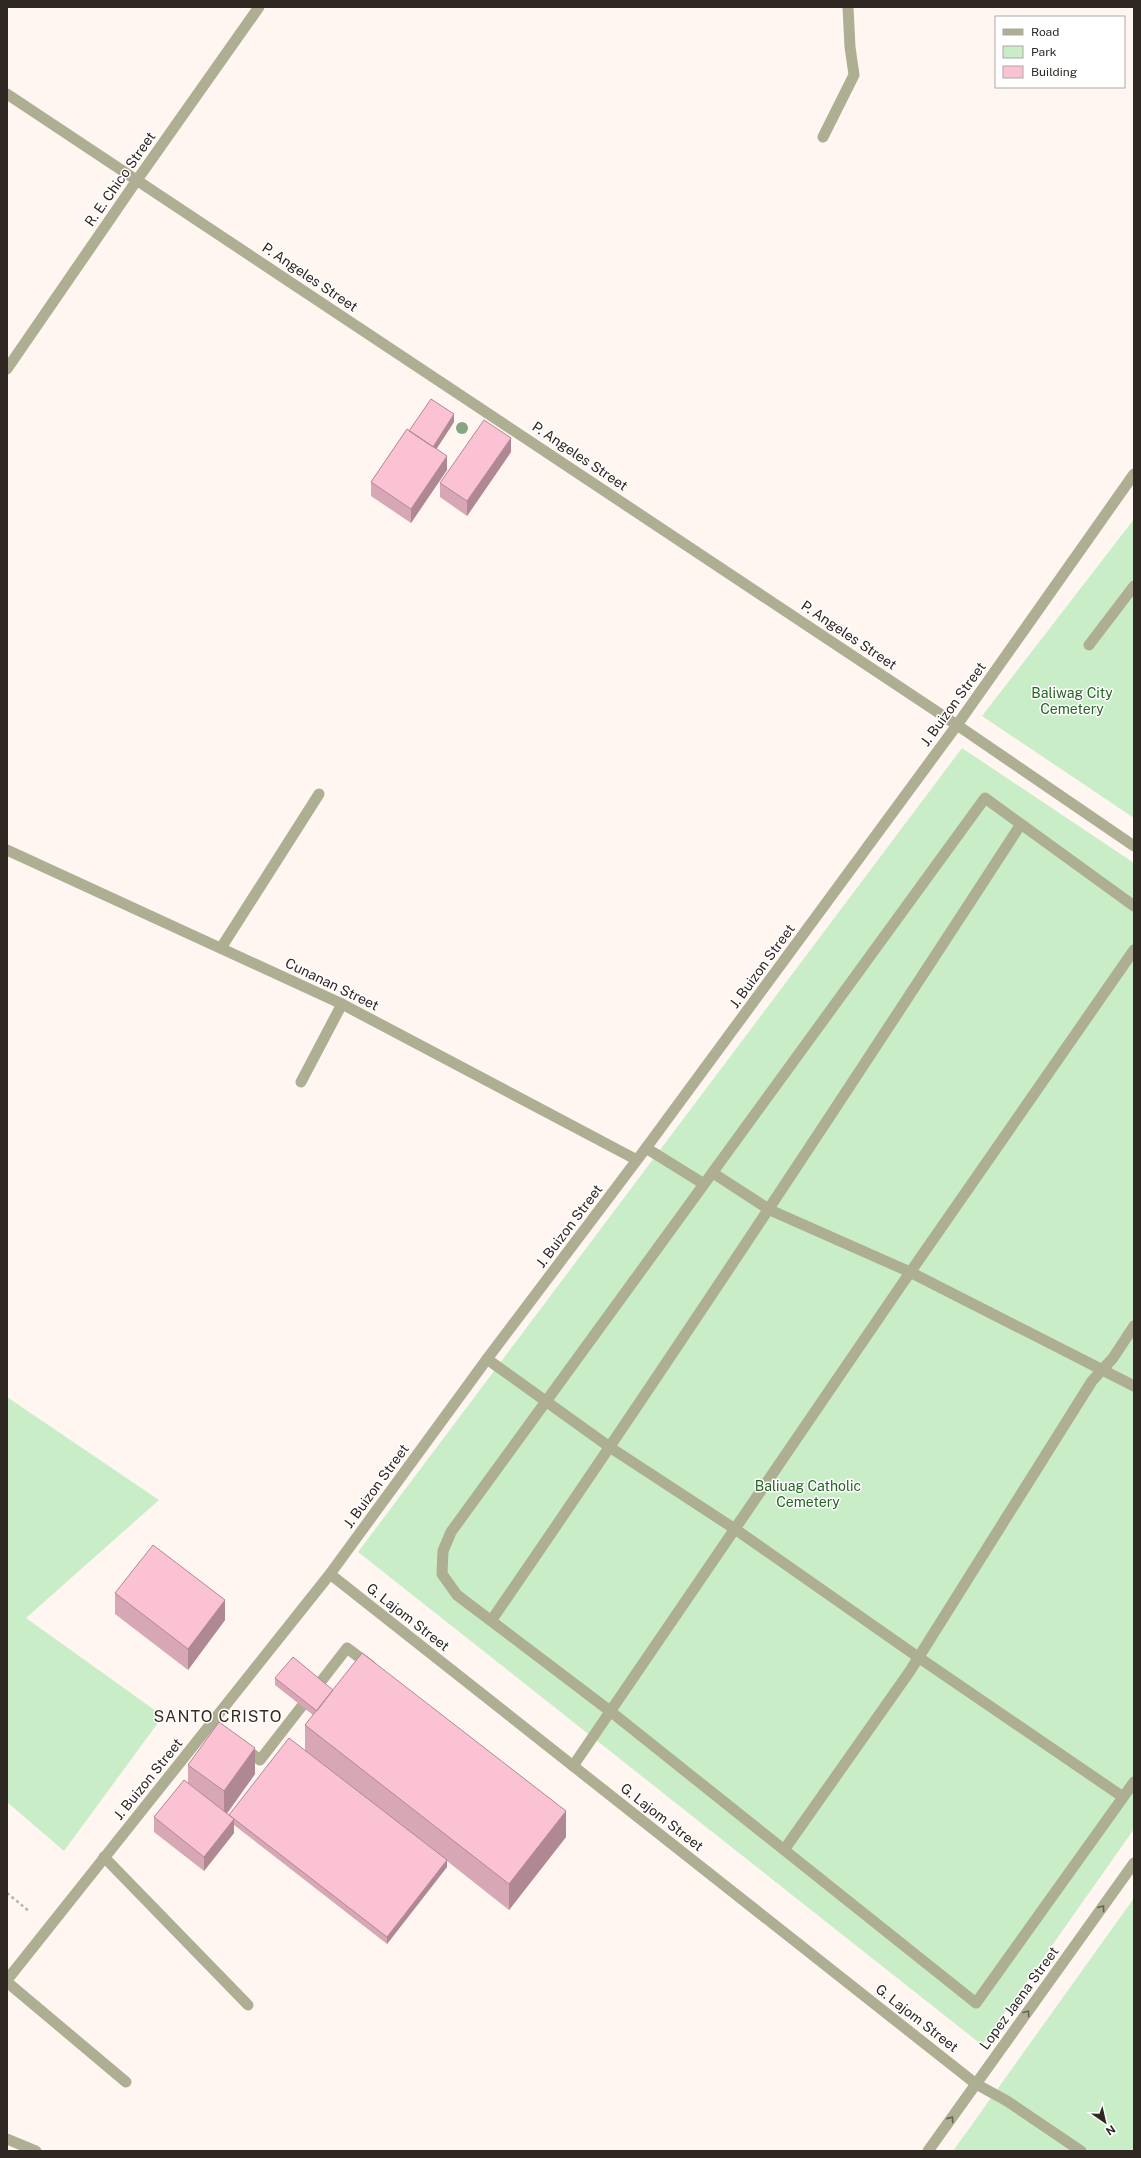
<svg xmlns="http://www.w3.org/2000/svg" width="1141" height="2158" font-family="'Public Sans',sans-serif">
<rect width="100%" height="100%" fill="#fff6f1"/>
<path fill="#c9eec7" d="M1134,519V818L982,716Z
M962,748L1134,863V1829L982,2045L358,1552Z
M7,1397L159,1500L26,1618L163,1716L64,1851L7,1802Z
M1134,1898V2151H953Z"/>
<g fill="none" stroke-linecap="round" stroke-linejoin="round">
<path stroke="#b9b1ac" stroke-width="2.5" stroke-dasharray="3 3" stroke-linecap="butt" d="M7,1893L30,1912"/>
<path stroke="#adae92" stroke-width="11" d="M1089,645L1134,586
M1134,906L985,798L451,1532L443,1551L442,1574L457,1595L610,1711L976,2003L1134,1782
M221,948L319,794
M301,1082L342,1004
M646,1148L704,1184
M713,1173L770,1210L910,1272L1134,1386
M487,1359L611,1448L735,1529L918,1657L1123,1797
M491,1621C672,1358 847,1092 1021,824
M244,1748L260,1760L347,1648L371,1666
M573,1766L900,1287L1134,950
M784,1850L910,1671L1092,1381L1113,1358L1134,1326
M104,1857L248,2005
M7,1982L126,2082
M976,2084L1007,2101L1081,2151"/>
<path stroke="#adae92" stroke-width="11" d="M7,94L957,725L1134,846
M823,137L854,75L850,47L848,7
M7,369L137,180L259,7
M7,850L342,1004L637,1160
M330,1574L976,2084
M7,1980L330,1574L487,1359L646,1148L957,725L1134,474
M7,2139L36,2151
M928,2151L1134,1863"/>
</g>
<circle fill="#87a681" cx="462" cy="428" r="6"/>
<path fill="#d8a7b5" d="M454,422L436,449L447,470L411,523L371,496V482L409,431Z
M511,452L467,516L440,497V483Z
M115,1593L225,1620L188,1670L115,1614Z
M275,1678L333,1690L566,1837L509,1910L447,1861V1867L387,1944L234,1825V1833L204,1871L154,1832V1817L188,1783V1765L255,1774L227,1814L229,1816V1815L305,1750V1725L313,1715L275,1685Z"/>
<path fill="#b08894" d="M454,414V422L432,456V449Z
M511,438V452L467,516V501Z
M447,456V470L411,523V509Z
M225,1600V1620L188,1670V1649Z
M255,1748V1774L224,1817V1791Z
M566,1811V1837L509,1910V1884Z
M234,1819V1833L204,1871V1857Z
M447,1860V1867L387,1944V1937Z"/>
<path fill="#fbc2d3" stroke="#b08894" d="M431,399L454,414L433,447L409,431Z
M484,420L511,438L467,501L440,483Z
M407,429L447,456L411,509L371,482Z
M153,1545L225,1600L188,1649L115,1593Z
M362,1653L566,1811L509,1884L305,1725Z
M293,1657L333,1690L317,1711L275,1678Z
M219,1722L255,1748L224,1791L188,1765Z
M289,1738L447,1860L387,1937L229,1815Z
M184,1780L234,1819L204,1857L154,1817Z"/>
<defs><path id="oneway-chevron" d="M-2-3.5L2.5 0L-2 3.5" fill="none" stroke-width="1.6" stroke-linecap="round" stroke-linejoin="round"/></defs>
<g stroke="#676454">
<use href="#oneway-chevron" transform="translate(1102 1908) rotate(-54)"/>
<use href="#oneway-chevron" transform="translate(1027 2013) rotate(-54)"/>
<use href="#oneway-chevron" transform="translate(951 2119) rotate(-55)"/>
</g>
<g text-anchor="middle" dominant-baseline="central" stroke-width="3" stroke-linejoin="round" paint-order="stroke">
<g font-size="14" fill="#2e2722" stroke="#fff">
<text transform="translate(120 179) rotate(-55)">R. E. Chico Street</text>
<text transform="translate(310 277) rotate(34)">P. Angeles Street</text>
<text transform="translate(580 456) rotate(34)">P. Angeles Street</text>
<text transform="translate(849 635) rotate(34)">P. Angeles Street</text>
<text transform="translate(953 704) rotate(-54)">J. Buizon Street</text>
<text transform="translate(762 966) rotate(-54)">J. Buizon Street</text>
<text transform="translate(332 984) rotate(26)">Cunanan Street</text>
<text transform="translate(569 1226) rotate(-53)">J. Buizon Street</text>
<text transform="translate(376 1486) rotate(-54)">J. Buizon Street</text>
<text transform="translate(408 1617) rotate(38)">G. Lajom Street</text>
<text transform="translate(148 1779) rotate(-51)">J. Buizon Street</text>
<text transform="translate(662 1817) rotate(38)">G. Lajom Street</text>
<text transform="translate(1019 1998) rotate(-54)">Lopez Jaena Street</text>
<text transform="translate(917 2018) rotate(38)">G. Lajom Street</text>
</g>
<g font-size="14" fill="#246425" stroke="#fff">
<text x="1072" y="693">Baliwag City<tspan x="1072" dy="16">Cemetery</tspan></text>
<text x="808" y="1486">Baliuag Catholic<tspan x="808" dy="16">Cemetery</tspan></text>
</g>
<g font-size="16" letter-spacing="1" fill="#38291e" stroke="#fff">
<text x="218" y="1716">SANTO CRISTO</text>
</g>
</g>
<rect width="1141" height="2158" fill="none" stroke="#2e2722" stroke-width="16"/>
<rect x="995" y="16" width="130" height="72" fill="#ffffff" stroke="#aba9a7"/>
<rect x="1003" y="29" width="20" height="6" fill="#adae92" stroke="#aba9a7"/>
<text x="1031" y="36" font-size="12" fill="#2e2722">Road</text>
<rect x="1003" y="46" width="20" height="12" fill="#c9eec7" stroke="#aba9a7"/>
<text x="1031" y="56" font-size="12" fill="#2e2722">Park</text>
<rect x="1003" y="66" width="20" height="12" fill="#fbc2d3" stroke="#aba9a7"/>
<text x="1031" y="76" font-size="12" fill="#2e2722">Building</text>
<g transform="translate(1105 2122) rotate(146)" stroke="#ffffff" stroke-width="3" paint-order="stroke">
<path d="M0-3L7 15L0 10L-7 15Z" fill="#2e2722"/>
<text y="-6" font-size="11" font-weight="bold" text-anchor="middle" fill="#2e2722">N</text>
</g>
</svg>
